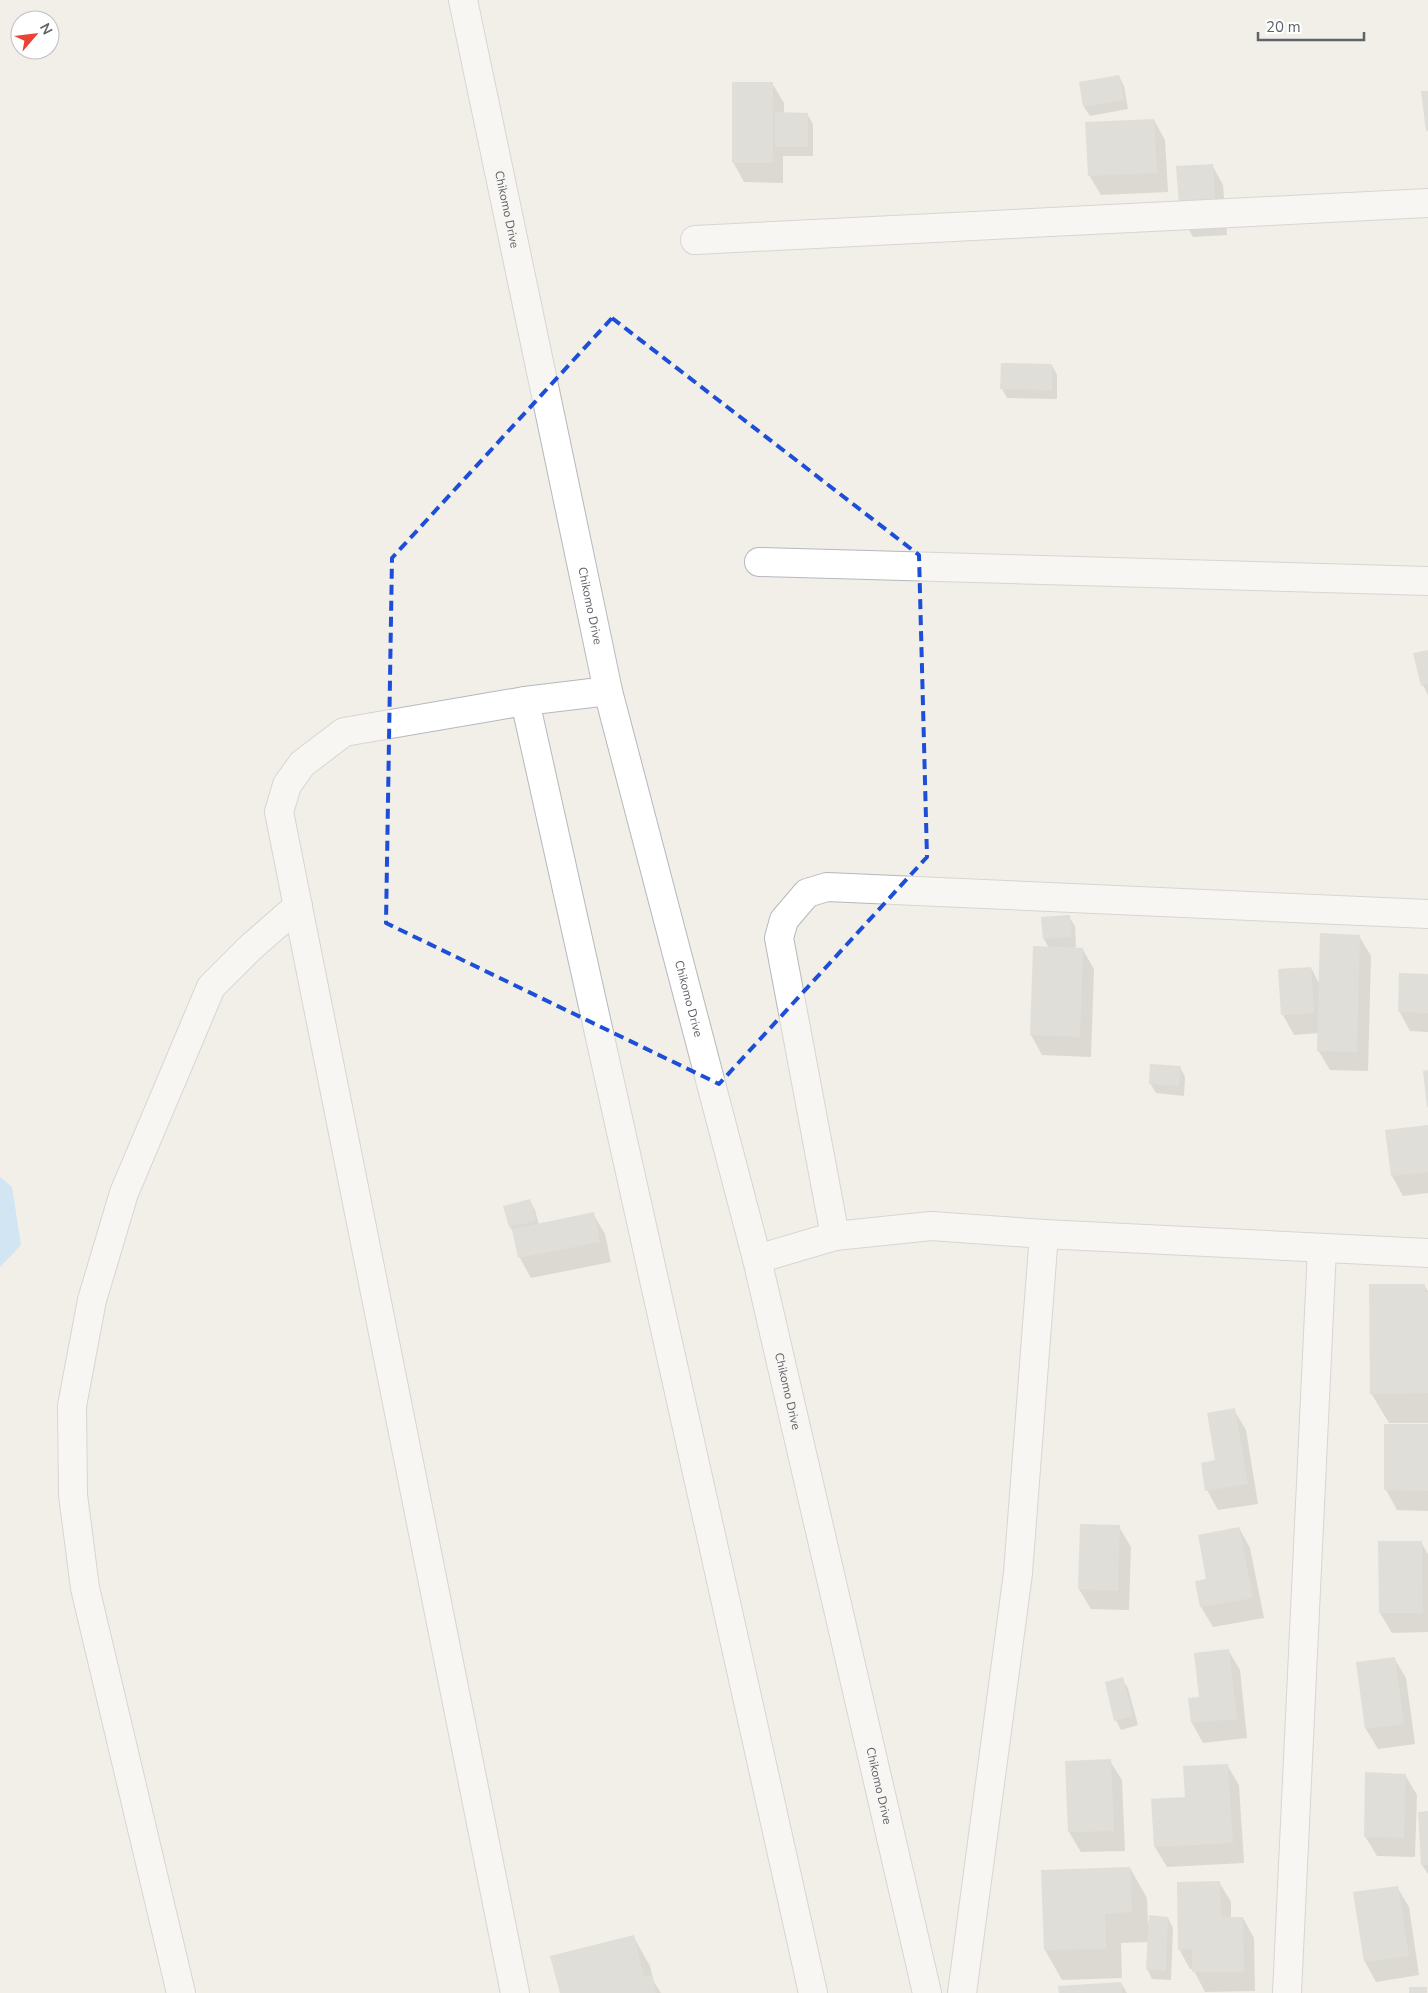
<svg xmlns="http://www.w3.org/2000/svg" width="1428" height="1993" font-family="'Nunito Sans',sans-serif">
<rect width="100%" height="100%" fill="#f1efe8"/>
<path fill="#aadaff" d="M0,1177L12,1187L21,1245L0,1267Z"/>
<path fill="#0003" d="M1119,76L1124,86L1128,109L1090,116L1084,107Z
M772,83L784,103V114H807L813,124V156H783V183L744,182L733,162Z
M1154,120L1165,140L1168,192L1101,195L1089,175Z
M1212,165L1223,185L1227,235L1193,237L1182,217Z
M1052,365L1057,375V399L1007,398L1002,389Z
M1428,651V695L1423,685Z
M1069,917L1075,926L1076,947L1071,949L1083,950L1094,969L1091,1057L1042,1055L1031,1035L1049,948L1044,939L1042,919Z
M1359,936L1371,956L1368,1071L1330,1070L1318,1050L1319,1033L1294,1035L1283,1015L1311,968L1320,985Z
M1428,975V1032L1410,1031L1399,1011Z
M1180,1067L1185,1077L1184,1096L1156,1093L1150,1083Z
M1428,1127V1193L1403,1196L1392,1176L1387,1131Z
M530,1201L535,1210L539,1225L593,1214L605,1234L611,1262L531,1278L520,1258L515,1235L510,1227Z
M1424,1285L1428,1291V1423H1389L1371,1393Z
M1234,1410L1246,1430L1258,1504L1218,1510L1207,1490Z
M1386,1425L1428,1426V1511L1397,1510L1386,1490Z
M1119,1527L1131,1547L1129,1610L1091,1609L1079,1589Z
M1239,1528L1250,1548L1264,1618L1213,1627L1201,1607L1197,1582L1208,1580Z
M1421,1542L1428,1554V1632L1392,1633L1380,1613Z
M1228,1650L1240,1670L1247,1738L1203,1743L1192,1723L1189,1699L1201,1698Z
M1394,1658L1406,1678L1415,1744L1378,1749L1366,1729L1357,1663Z
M1122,1679L1128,1688L1138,1725L1121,1730L1116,1720Z
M1110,1761L1122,1780L1125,1851L1081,1852L1069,1832L1067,1762Z
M1227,1765L1239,1785L1244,1863L1167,1867L1155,1847L1187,1799Z
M1405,1775L1417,1795L1415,1857L1377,1856L1365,1836Z
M1428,1812V1874L1422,1865Z
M1130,1868L1147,1898L1148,1924L1168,1918L1173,1928L1171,1980L1152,1979L1147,1969L1148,1942L1121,1943L1122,1978L1062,1980L1045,1950L1042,1871Z
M1219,1882L1231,1902V1918H1243L1254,1938L1255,1991L1205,1992L1193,1969H1190L1179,1949Z
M1397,1887L1409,1907L1419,1975L1376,1982L1365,1962L1355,1893Z
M633,1936L650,1966L654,1982L661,1993H561Z
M1121,1983L1127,1993H1060Z"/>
<path fill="#cccac5" d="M1119,75L1124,100L1083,107L1079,82Z
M732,82H773V163H732Z
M1421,91H1428V131H1426Z
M775,112L808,113V147H775Z
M1154,119L1157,173L1088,176L1085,122Z
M1213,164L1216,215L1180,218L1176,166Z
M1001,363L1052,364V390L1000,389Z
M1428,650V684L1421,686L1413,653Z
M1070,915L1072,937L1043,939L1041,917Z
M1320,933L1360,935L1357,1052L1317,1051Z
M1033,946L1083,948L1080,1037L1030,1035Z
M1311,967L1314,1013L1281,1015L1278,969Z
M1399,973L1428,974V1013L1398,1012Z
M1150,1064L1181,1066L1179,1086L1149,1084Z
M1428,1070V1107H1427L1423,1071Z
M1428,1125V1172L1391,1176L1385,1130Z
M530,1199L536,1221L509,1227L503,1206Z
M594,1212L600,1242L518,1258L512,1229Z
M1369,1284H1425V1292H1428V1393L1370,1394Z
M1235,1408L1248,1484L1205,1491L1201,1463L1215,1460L1207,1413Z
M1384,1424H1428V1491L1384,1490Z
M1080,1524L1120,1525L1118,1591L1078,1589Z
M1239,1527L1253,1598L1200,1607L1195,1581L1206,1579L1198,1535Z
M1378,1541H1422L1423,1613H1379Z
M1229,1649L1237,1719L1191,1723L1188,1698L1199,1697L1194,1653Z
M1395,1657L1404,1724L1365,1729L1356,1662Z
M1123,1677L1133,1716L1114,1721L1105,1682Z
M1111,1759L1114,1831L1068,1832L1065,1761Z
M1228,1764L1233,1843L1154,1847L1151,1799L1185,1797L1183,1766Z
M1365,1772L1406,1774L1404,1838L1364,1837Z
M1428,1811V1865H1421L1418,1812Z
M1130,1867L1132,1912L1105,1914L1106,1949L1044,1950L1041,1870Z
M1220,1881L1221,1917H1243L1244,1972H1192V1949L1178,1950L1177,1882Z
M1398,1886L1409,1956L1364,1962L1353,1892Z
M1149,1915L1168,1917L1166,1971L1146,1969Z
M634,1935L644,1977L652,1975L656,1993H560L550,1956Z
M1121,1982L1122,1993H1059L1058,1986Z
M1409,1987H1427V1993H1409Z"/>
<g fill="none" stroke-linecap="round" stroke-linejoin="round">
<g stroke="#b5b8bc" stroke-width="30">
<g id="minor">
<path id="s1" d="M463,0L608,691L757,1259L927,1993"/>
<path d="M695,240L1428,203"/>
<path d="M759,562L1428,581"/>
<path d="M525,701L813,1993"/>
<path d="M1428,914L827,887L807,893L784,920L779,938L835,1236L931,1226L1044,1234L1428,1253"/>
<path d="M757,1259L835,1236"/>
<path d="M181,1993L85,1588L73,1495L72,1406L92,1300L124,1193L211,987L250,948L298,906"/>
<path d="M515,1993L279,812L287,785L302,764L344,732L525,701L608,691"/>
<path d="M962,1993L1018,1573L1044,1234"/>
<path d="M1287,1993L1322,1249"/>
</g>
</g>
<use href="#minor" stroke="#fff" stroke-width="28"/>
</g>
<path d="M0 0H1428V1993H0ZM612,318L919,555L927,857L719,1084L386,923L392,558Z" fill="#f1efe8" fill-opacity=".55" fill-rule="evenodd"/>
<path fill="none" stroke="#1d4ed8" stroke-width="4" stroke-dasharray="10 6" stroke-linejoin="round" d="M612,318L919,555L927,857L719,1084L386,923L392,558Z"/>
<g text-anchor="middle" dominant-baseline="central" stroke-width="4" stroke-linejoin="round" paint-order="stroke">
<g font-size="12" fill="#5f6368" stroke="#fff">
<text stroke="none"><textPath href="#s1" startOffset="214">Chikomo Drive</textPath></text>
<text stroke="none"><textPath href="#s1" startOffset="619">Chikomo Drive</textPath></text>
<text stroke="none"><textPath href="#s1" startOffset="1024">Chikomo Drive</textPath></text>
<text stroke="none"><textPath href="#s1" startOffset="1429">Chikomo Drive</textPath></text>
<text stroke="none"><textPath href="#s1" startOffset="1834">Chikomo Drive</textPath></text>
</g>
</g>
<g transform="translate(35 35) rotate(62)"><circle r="24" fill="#ffffff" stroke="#bfc1c3"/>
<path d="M0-4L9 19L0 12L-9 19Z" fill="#ea4335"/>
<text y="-8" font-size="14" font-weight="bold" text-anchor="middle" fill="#5f6368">N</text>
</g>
<path d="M1258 32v8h106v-8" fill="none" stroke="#5f6368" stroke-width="2.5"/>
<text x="1266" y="32" font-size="15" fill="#5f6368" stroke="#ffffff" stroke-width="4" paint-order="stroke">20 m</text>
</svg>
